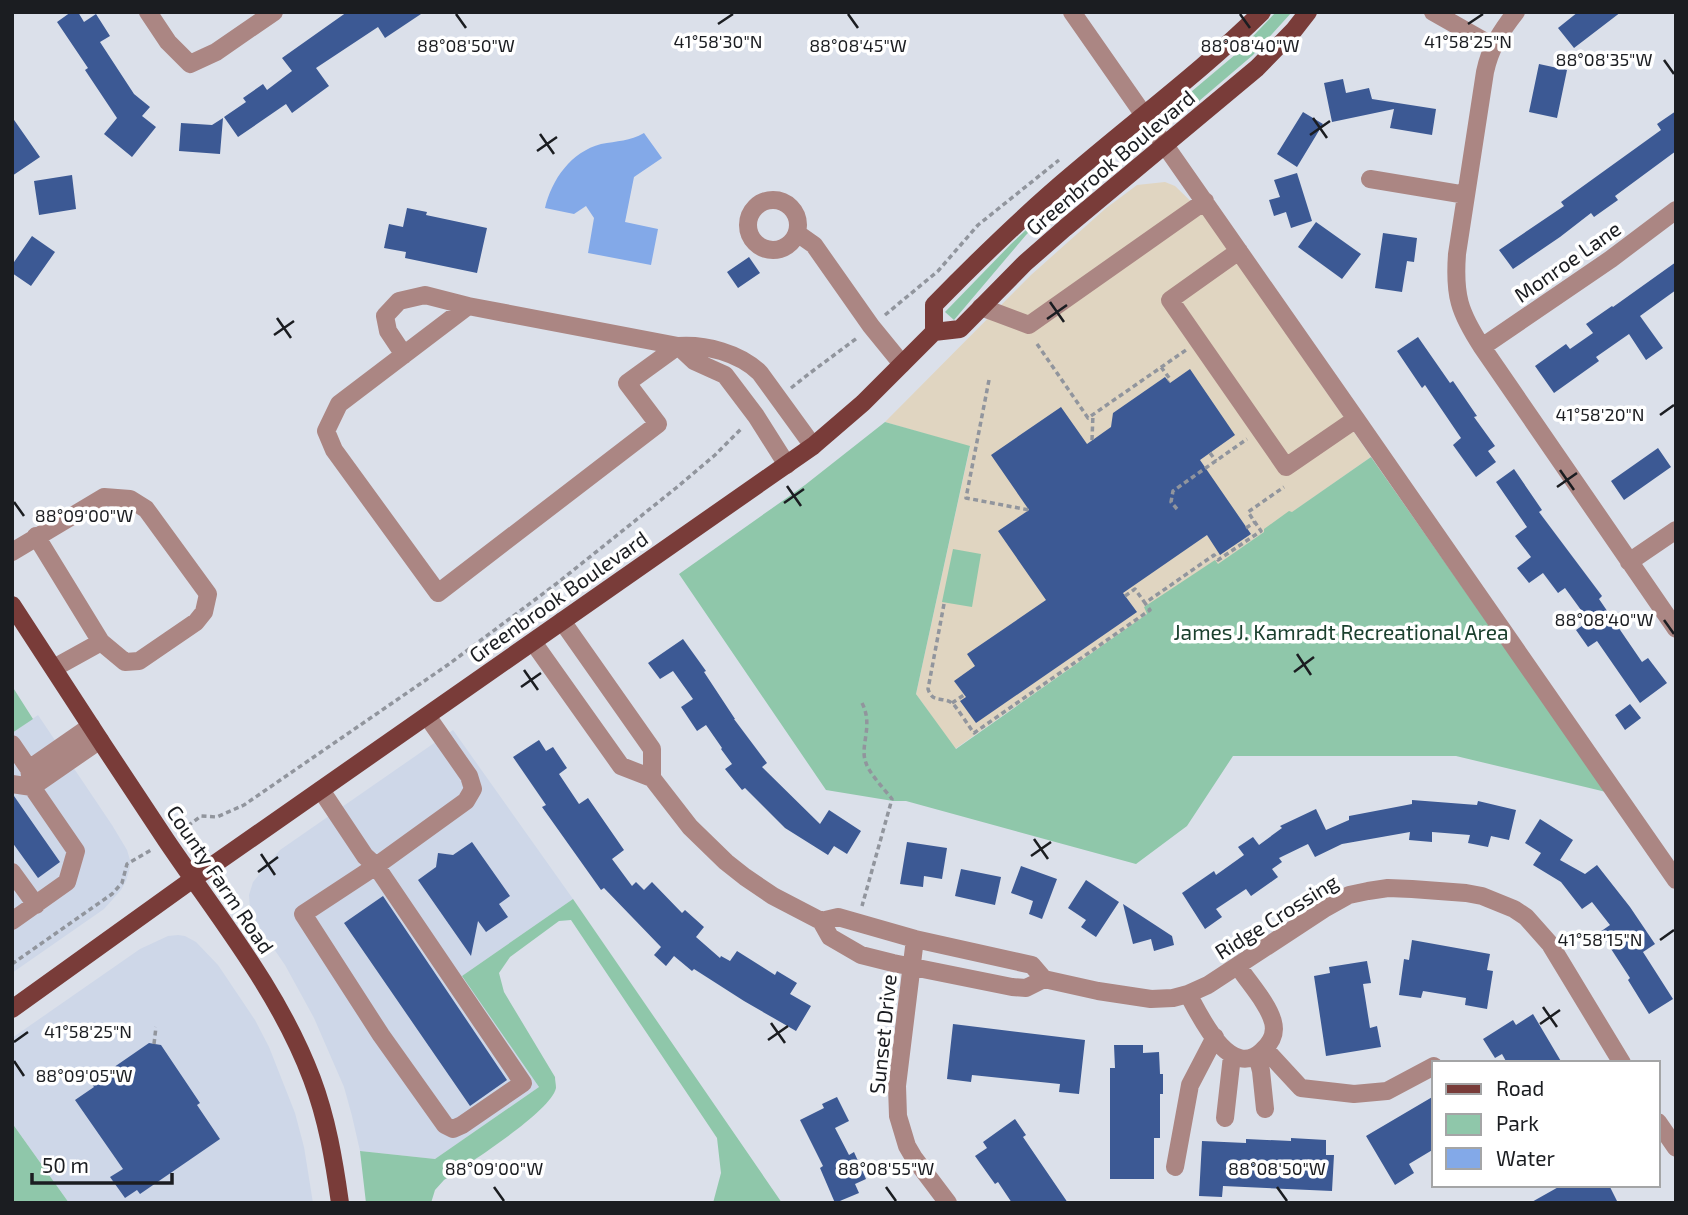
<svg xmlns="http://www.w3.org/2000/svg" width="1688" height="1215" font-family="'Exo 2',sans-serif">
<rect width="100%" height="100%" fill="#dbe0ea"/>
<path fill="#ced7e8" d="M38,715L112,825L127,850L130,860V867L126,881L121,890L104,909L12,973V733Z
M453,730L573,899L462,976L539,1087L435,1159L360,1151L352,1116L344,1087L314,1018L285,965L258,926L250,907L249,895L253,882L280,850Z
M178,935L185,936L196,942L218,965L255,1020L269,1047L295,1113L304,1147L313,1203H69L12,1123V1038L140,949L168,936Z"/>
<path fill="#e0d5c1" d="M1165,182L1175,186L1204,214L1371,457L955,749L916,694L970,447L885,422L1031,275L1105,209L1137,185Z"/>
<path fill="#8fc7aa" d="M1276,12H1292L1253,55L1192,107L1185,97L1236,54Z
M1041,216L1043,218L1026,235L954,320L945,312L1011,244Z
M885,422L970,446L916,694L956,749L1147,614L1144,607L1215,560L1218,564L1264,532V529L1289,511L1292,512L1371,457L1606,792L1456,756H1233L1187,826L1136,864L906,801H893L826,790L679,574L805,485Z
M953,549L981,554L972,607L942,602Z
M12,686L33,719L12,733Z
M573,899L782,1203H713L721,1173L717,1138L571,920L559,921L510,957L499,973L504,992L555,1077C555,1081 556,1084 556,1088C551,1112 466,1165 444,1180L435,1190L431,1203H366L360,1151L435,1159L539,1087L462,976Z
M12,1123L69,1203H12Z"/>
<path fill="#83a9e8" d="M644,133L662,158L634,177L625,222L658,229L651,265L588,253L594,218L586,206L574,214L545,208C552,179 571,152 601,144C617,141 630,141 644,133Z"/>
<path fill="#3c5994" d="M71,12H78L84,22L96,14L110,36L100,42L134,94L150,107L142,116L156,127L132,157L104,134L117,118L85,70L88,68L57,22Z
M347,12H424L385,38L378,27L316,68L329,86L292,113L286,104L238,137L224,117L246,102L243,98L263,84L267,90L292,71L282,58Z
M1578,12H1621L1574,48L1558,28Z
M1539,64L1567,70L1557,118L1529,112Z
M1343,79L1346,93L1369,88L1372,99L1436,109L1432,135L1390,128L1394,109L1332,122L1324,83Z
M1676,111V151L1615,196L1618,200L1594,217L1591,213L1560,237L1513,269L1499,250L1564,206L1561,202L1661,130L1657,124Z
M1303,112L1323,124L1297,167L1277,154Z
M12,117L40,157L12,176Z
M223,118L220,154L179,151L181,123L212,125Z
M1297,173L1312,221L1291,228L1286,212L1274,216L1269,200L1280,197L1274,180Z
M72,175L76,209L39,215L34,181Z
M407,208L427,212L426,215L487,228L477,273L405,258L406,252L384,248L389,224L403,227Z
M1316,222L1361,254L1342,279L1298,247Z
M1383,233L1417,238L1414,262L1407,261L1402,292L1375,288Z
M32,236L55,252L31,286L12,273V265Z
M749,257L760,273L738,288L727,272Z
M1676,262V290L1640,316L1663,348L1646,360L1629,334L1596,357L1599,361L1554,393L1535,366L1566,344L1570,349L1593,333L1586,324L1612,306L1613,307Z
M1418,337L1450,383L1453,381L1477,416L1474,417L1495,446L1488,451L1496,462L1476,477L1453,445L1461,438L1425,385L1422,388L1397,351Z
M1190,369L1235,435L1200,460L1251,534L1220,555L1207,535L1123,593L1137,612L976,723L960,701L966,697L954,681L975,666L967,654L1046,600L998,531L1029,510L991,455L1061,407L1087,444L1111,427L1113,413L1165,377L1170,383Z
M1658,448L1671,467L1624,500L1611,481Z
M1514,469L1542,510L1539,512L1602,596L1599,599L1642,662L1648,658L1667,683L1640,703L1597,641L1588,647L1576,630L1589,621L1565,588L1558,593L1543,573L1529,583L1517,568L1531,557L1515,536L1527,527L1496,482Z
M683,639L706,671L704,672L735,719H734L767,763L762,767L820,824L829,810L861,831L847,854L834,846L828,855L785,828L745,788L742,790L725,769L732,764L721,749L722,748L706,725L697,731L681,707L693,699L673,671L660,679L648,663Z
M1630,704L1641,718L1625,730L1615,715Z
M539,740L546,751L553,747L567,768L559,774L579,804L588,798L624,850L612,859L632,886L636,882L644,890L652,882L682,913L685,910L704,927L696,937L720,958L721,956L730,961L737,951L775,975L777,971L797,983L790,994L811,1006L796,1031L744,1001L694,969L692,971L674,956L666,966L654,955L661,947L604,888L601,890L542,807L546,805L513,757Z
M12,796H14L60,862L38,878L12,842Z
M1412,800L1477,805L1478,801L1516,810L1509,840L1491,836L1488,847L1468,843L1470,835L1432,832V842L1409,840L1410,832L1342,844L1315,857L1308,844L1279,858L1282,862L1272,869L1278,877L1251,896L1246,889L1216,909L1222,917L1205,929L1182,893L1214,871L1216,875L1244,855L1238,847L1253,837L1259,845L1282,828L1280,826L1316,809L1326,830L1349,820V816L1412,804Z
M1540,819L1573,840L1560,860L1585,874L1597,865L1630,907L1655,944L1643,952L1673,999L1649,1014L1628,980L1630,978L1600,932L1610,925L1592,902L1582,909L1561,882L1533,865L1541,853L1525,843Z
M472,842L510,896L499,904L508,917L486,932L478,921L471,956L418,880L436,867L438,853L453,855Z
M907,842L947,848L942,879L924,876L923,887L900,884Z
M1021,866L1057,879L1042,919L1029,914L1033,901L1011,893Z
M961,869L1001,877L995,905L955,896Z
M1086,880L1119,902L1096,937L1081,927L1086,920L1068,908Z
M383,896L507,1080L470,1106L344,923Z
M1123,904L1172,936L1174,945L1154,951L1151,939L1133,944Z
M1412,940L1490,954L1487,970L1493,971L1487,1009L1465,1005L1466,998L1423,991L1421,998L1399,995L1404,959L1409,960Z
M1367,961L1371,983L1363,984L1370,1028L1377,1026L1381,1047L1326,1056L1314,976L1330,973L1329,967Z
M1533,1014L1562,1063H1507L1502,1054L1495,1058L1483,1039L1513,1020L1516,1025Z
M953,1024L1085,1040L1079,1094L1059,1092L1060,1084L972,1075L971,1082L947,1079Z
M149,1043L161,1045L200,1103L197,1105L220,1139L140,1194L137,1190L125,1198L110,1177L123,1169L75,1100L94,1087L91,1083Z
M1114,1045H1143V1053L1159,1052L1160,1074H1163V1094H1160V1138H1154V1179H1110V1068H1115Z
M1434,1096V1149L1409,1164L1414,1173L1395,1185L1366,1136Z
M837,1097L849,1121L835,1128L849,1155L854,1152L866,1179L855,1184L859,1193L835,1203L820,1168L823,1166L800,1120L824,1108L822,1104Z
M1015,1119L1026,1135L1023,1137L1068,1203H1012L998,1182L995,1184L975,1156L987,1148L983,1142Z
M1291,1138L1326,1140V1155H1334L1332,1191L1223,1186L1222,1197L1199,1196L1202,1141L1246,1143V1139L1291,1141Z
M1562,1185H1609L1618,1203H1530Z"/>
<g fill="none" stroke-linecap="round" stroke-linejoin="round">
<path stroke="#91959d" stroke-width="3.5" stroke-dasharray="5 3.5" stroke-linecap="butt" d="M885,315L938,271L978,225L1059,160
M1037,344L1088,418L1186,350
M1161,367L1170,379L1168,381
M989,380L966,498L1029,510
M791,388L810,373L857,338
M1092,440L1093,414
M1210,453L1216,461
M1177,509L1171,502L1173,491L1247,439
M1246,528L1255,522
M1125,596L1135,589L1145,603L1214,555L1218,560L1261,531L1248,512L1284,487
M944,604L928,689C933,704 942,696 952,703C957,707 969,727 974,733L1150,610L1145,603
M862,703C874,726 859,746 866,763C869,773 885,790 892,799L862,906
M952,703L964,695
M181,831L201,816L217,817L244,805L449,664L556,584L676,488L715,455L742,428
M12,964L112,894L122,883L127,864L151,850
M154,1044L156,1027"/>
<path stroke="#ab8683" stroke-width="18" d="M148,12L168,42L190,64L216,52L274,12
M1072,12L1356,419L1286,467L1170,300L1239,251
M1433,12L1493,46
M1516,12C1501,31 1490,48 1485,72L1457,254C1454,295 1459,312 1482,347L1676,629
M1370,179L1466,195
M748 225a25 25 0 1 1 50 0a25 25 0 1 1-50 0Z
M797,233L814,245L871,326L902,364
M981,307L1029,325L1205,201
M678,346L627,383L658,424L438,593L334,450L326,431L339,404L468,306L678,346C705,344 740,353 760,373L813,446
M678,346L694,361L725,375L756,416L787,465
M1482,347L1611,259L1676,210
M404,355L388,331L385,316L399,301L425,295L468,306
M1356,419L1676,880
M36,536L101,642
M12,552L104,497L130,499L146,509L208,594L204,612L196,622L139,661L125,662L101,642L54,668
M1629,562L1676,530
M562,621L652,749V778
M533,642L621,766L652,778L690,827L726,862L745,877L773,896L821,921L830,937L861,955L893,963L1012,987L1026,988L1044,979L1098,991L1151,999L1173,998L1188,994L1208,985L1324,909L1349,895L1368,891L1388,888L1412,889L1466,893L1482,896L1514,909L1526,917L1550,944L1622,1063
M12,744L29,769L32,787L76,851L67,882L12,921
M29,769L91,726
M12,784L32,787L100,740
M321,790L365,856L376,866L523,1083L462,1125L453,1129L445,1125L381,1035L303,914L376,866L466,801L473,789L469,776L427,716
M12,872L36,905
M821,921L838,917L915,939L1032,965L1044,979
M915,939L897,1086L898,1116L907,1146L914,1158L948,1203
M1188,994C1200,1016 1230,1081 1262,1051C1271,1043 1276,1033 1273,1022C1268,1003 1248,982 1238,966
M1265,1049L1301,1088L1354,1094L1387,1091L1434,1066
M1257,1055L1261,1071L1265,1109
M1225,1118L1232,1056
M1658,1122L1676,1148
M1175,1167L1190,1085L1215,1037"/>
<path stroke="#793c39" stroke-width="18" d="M934,332V305C979,259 1025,214 1074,173C1137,119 1203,70 1262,12
M12,605C63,684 114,762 166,840C218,917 279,991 312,1079C327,1119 334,1160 340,1203
M12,1009L193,879L813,446L863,403L934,332L960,329L1025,263L1065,228L1257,68L1294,30L1308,12"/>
</g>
<path fill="none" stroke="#1b1d21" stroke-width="2.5" d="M456,14L466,28M848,14L858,28M1240,14L1250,28M718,24L733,14M1468,24L1483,14M1664,60L1674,74M1313,118L1327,138M540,134L554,154M1310,135L1330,121M537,151L557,137M1050,302L1064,322M277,318L291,338M1047,319L1067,305M274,335L294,321M1660,415L1674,405M1560,470L1574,490M787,486L801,506M1557,487L1577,473M14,502L24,516M784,503L804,489M1664,620L1674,634M1297,654L1311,675M524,670L538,690M1294,672L1314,657M521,687L541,673M1034,839L1048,859M261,854L275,875M1031,856L1051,842M258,872L278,857M1660,940L1674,930M1543,1007L1557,1027M771,1023L785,1043M1540,1024L1560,1010M768,1040L788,1026M14,1042L28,1032M14,1061L24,1076M494,1187L504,1201M886,1187L896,1201M1277,1187L1287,1201"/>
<g text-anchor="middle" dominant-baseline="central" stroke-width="7" stroke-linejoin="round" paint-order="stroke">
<g font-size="21" fill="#1b1d21" stroke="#fff">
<text transform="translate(1110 162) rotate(-40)">Greenbrook Boulevard</text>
<text transform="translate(1567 261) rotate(-35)">Monroe Lane</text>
<text transform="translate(558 596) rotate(-35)">Greenbrook Boulevard</text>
<text transform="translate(221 879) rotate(56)">County Farm Road</text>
<text transform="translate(1276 916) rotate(-32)">Ridge Crossing</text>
<text transform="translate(882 1034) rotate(-84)">Sunset Drive</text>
</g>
<g font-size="21" fill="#1b402e" stroke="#fff">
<text x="1341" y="631">James J. Kamradt Recreational Area</text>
</g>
</g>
<g font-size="18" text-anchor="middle" fill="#1b1d21" stroke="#fff" stroke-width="7" stroke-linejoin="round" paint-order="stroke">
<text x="718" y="48">41°58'30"N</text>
<text x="1468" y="48">41°58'25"N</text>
<text x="466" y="52">88°08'50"W</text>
<text x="858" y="52">88°08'45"W</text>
<text x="1250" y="52">88°08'40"W</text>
<text x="1604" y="66">88°08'35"W</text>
<text x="1600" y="421">41°58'20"N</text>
<text x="84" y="522">88°09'00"W</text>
<text x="1604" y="626">88°08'40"W</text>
<text x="1600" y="946">41°58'15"N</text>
<text x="88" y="1038">41°58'25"N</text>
<text x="84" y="1082">88°09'05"W</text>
<text x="494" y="1175">88°09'00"W</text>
<text x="886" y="1175">88°08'55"W</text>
<text x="1277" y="1175">88°08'50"W</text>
</g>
<rect width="1688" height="1215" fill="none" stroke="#1b1d21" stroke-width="28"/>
<rect x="1432" y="1061" width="228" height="126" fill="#ffffff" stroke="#a4a5a6" stroke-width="2"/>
<rect x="1446" y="1084" width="35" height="10" fill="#793c39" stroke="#a4a5a6" stroke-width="2"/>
<text x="1496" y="1096" font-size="21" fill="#1b1d21">Road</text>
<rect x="1446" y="1114" width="35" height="21" fill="#8fc7aa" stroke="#a4a5a6" stroke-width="2"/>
<text x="1496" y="1131" font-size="21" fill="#1b1d21">Park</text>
<rect x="1446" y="1148" width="35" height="21" fill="#83a9e8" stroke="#a4a5a6" stroke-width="2"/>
<text x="1496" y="1166" font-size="21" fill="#1b1d21">Water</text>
<path d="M32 1173v10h140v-10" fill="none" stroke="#1b1d21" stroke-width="3.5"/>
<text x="42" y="1173" font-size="21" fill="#1b1d21" stroke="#ffffff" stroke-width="5" paint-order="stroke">50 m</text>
</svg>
